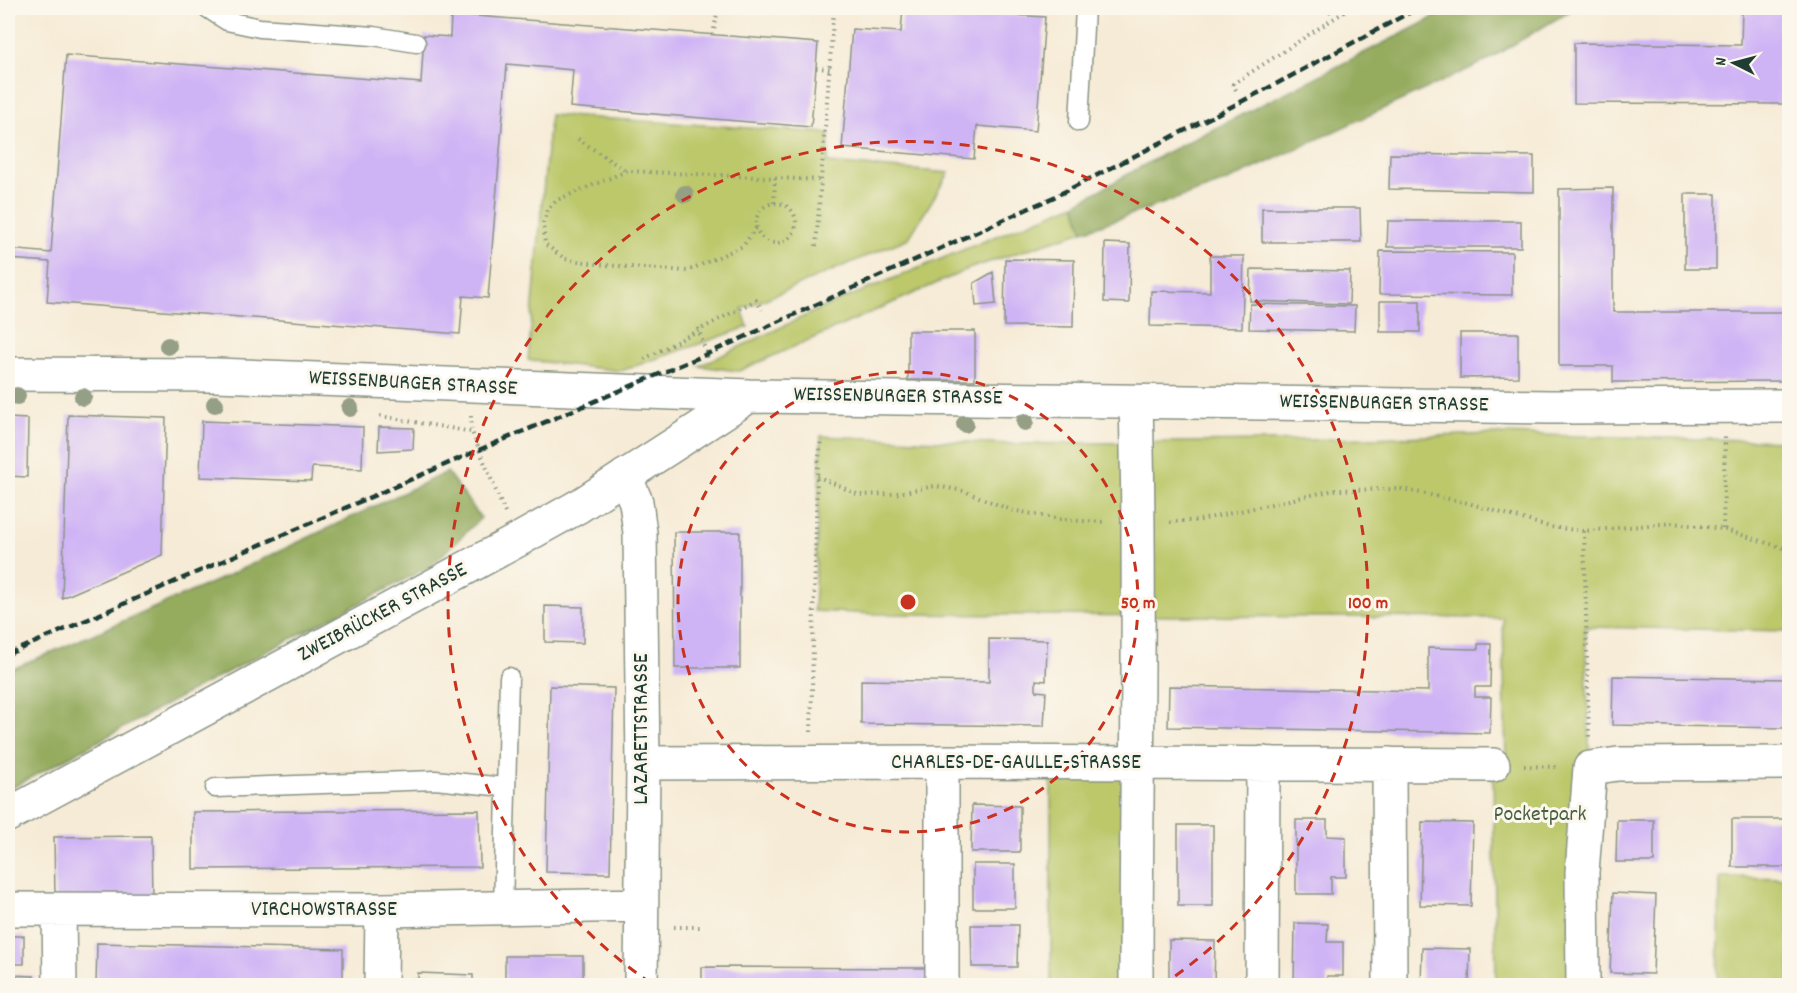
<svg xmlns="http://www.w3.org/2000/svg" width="1797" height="993" font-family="Dekko,sans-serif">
<rect width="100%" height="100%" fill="#fbf7ec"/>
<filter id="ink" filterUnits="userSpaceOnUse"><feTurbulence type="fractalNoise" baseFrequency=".0167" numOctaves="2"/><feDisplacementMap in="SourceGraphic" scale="12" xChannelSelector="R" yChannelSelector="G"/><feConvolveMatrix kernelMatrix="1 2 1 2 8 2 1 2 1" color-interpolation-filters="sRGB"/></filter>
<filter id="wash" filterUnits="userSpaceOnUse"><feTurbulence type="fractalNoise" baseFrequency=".008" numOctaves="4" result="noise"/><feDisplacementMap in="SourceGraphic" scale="24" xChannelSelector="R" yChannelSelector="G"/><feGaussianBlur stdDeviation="1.35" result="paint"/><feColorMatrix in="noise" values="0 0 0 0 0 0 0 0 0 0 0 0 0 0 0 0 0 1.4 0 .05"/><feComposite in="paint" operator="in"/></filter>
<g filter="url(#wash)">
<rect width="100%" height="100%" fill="#f6ebd6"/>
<path fill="#bcc86a" stroke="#6e824f" stroke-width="1.5" d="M550,115L829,133L828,163L949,173L909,238L742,309L748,327L621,371L528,360Z
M1075,204L1083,231L971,268L739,371L699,366L824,307Z
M1498,434L1789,441V631L1585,627L1590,768L1583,985H1496L1493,765H1506L1503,618L874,614L814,611L821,436L1014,444L1270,441Z
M1051,762L1135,763L1136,985L1051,986Z
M1720,877L1789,878V985H1718Z"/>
<path fill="#95ac5e" stroke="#5a7449" stroke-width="1.5" d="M1448,8H1575L1484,62L1225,182L1083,231L1075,204L1162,155L1427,21Z
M447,472L481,518L431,566L197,688L8,790V671L216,581Z"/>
<g id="blocks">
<path fill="#cfb4f5" d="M903,8L1045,17L1036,131L977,126L974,159L842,148L852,29L901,32Z
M1326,8H1338L1329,13Z
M1742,8H1790V104L1574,103V43L1741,45Z
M451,14L818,43L811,127L570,107L573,70L507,64L488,298L463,296L460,334L47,302L50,262L8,259V249L51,253L66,55L421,83L424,35L450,37Z
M1390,154L1534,156V192L1389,189Z
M1613,188V312H1790V381L1613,382V366H1559V189Z
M1685,194H1716V269H1685Z
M1262,208H1360L1361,242H1262Z
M1388,221H1521V247H1387Z
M1105,243L1130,244L1129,303L1104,302Z
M1380,251L1512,252V295L1379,294Z
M1210,256H1244L1242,328L1150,326L1151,291L1210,292Z
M1005,259L1074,260L1073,327L1004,326Z
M1251,269L1350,271L1349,304L1250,301Z
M993,272L996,304L976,306L974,283Z
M1380,301H1420V332H1380Z
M1250,304L1355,306L1354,331L1249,329Z
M908,331H975V380H908Z
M1460,333H1518V377L1460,378Z
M68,415L166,418L162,555L62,598Z
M8,418L28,419L27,477L8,476Z
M202,421L363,427L362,469L312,467L311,481L200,477Z
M379,427L414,428L413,449L378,451Z
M674,532H740V668H675Z
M545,606L583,607V643L545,642Z
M989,639L1047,640L1046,681L1036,680V691L1046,692L1044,726L861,724V680L989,682Z
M1478,644H1491L1490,687H1475V697H1491L1490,733L1168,727L1169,686L1428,691V648L1478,649Z
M1613,676L1790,679V728L1612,725Z
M550,686L614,688L610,873L546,872Z
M972,805L1020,806V852H971Z
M479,810L480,867L193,869V812Z
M1732,819H1786V867H1732Z
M1296,820H1327V836L1346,837V877H1331V894H1296Z
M1617,820H1654V862H1616Z
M1422,822L1473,823L1471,906L1420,905Z
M1178,825H1213V906H1178Z
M151,836L152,897L55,898L54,837Z
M973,864H1015V908H973Z
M1613,893L1656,895L1653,974L1610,973Z
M1295,923L1328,924L1327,942H1343V976H1327V986H1294Z
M971,925H1018L1017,967H972Z
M8,936H24V964H8Z
M1169,940L1215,941L1214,986H1169Z
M97,943L343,949V986H96Z
M1422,948L1470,949L1469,986H1421Z
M505,956H583V983H505Z
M702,967L928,968V986H702Z
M418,973L473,975V986H418Z
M8,975L34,976V986H8Z
M970,983H1017V986H970Z"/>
</g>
</g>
<g filter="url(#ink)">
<use href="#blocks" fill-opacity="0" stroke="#8a9485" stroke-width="1.5"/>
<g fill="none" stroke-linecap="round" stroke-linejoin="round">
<g stroke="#8a9485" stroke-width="21">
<path id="lane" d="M207,8L227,21L260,28L373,36L416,43
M1079,122L1085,8
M215,788L435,780L504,787
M503,908L509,677"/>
</g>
<g stroke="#8a9485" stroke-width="36">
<path id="street" d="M625,476L636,502L640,533L643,763L641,986
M643,763L942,762L1493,765
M1389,764L1390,986
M8,909L382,910L641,905
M59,910L60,986
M381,986L382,910
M942,986V762
M1136,986C1136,791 1141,596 1136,402
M1262,986L1263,763
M1583,986L1582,872L1590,768L1618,764L1790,763"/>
</g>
<g stroke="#8a9485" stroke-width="36">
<path id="secondary" d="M8,374L216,375L749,396L1551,407L1790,406
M8,815L518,540L579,506L749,396"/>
</g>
<path stroke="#8a9485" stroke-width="4" stroke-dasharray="1.5 4.5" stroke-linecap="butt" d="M713,35L718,8
M816,68L830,69
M1236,90L1233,84L1350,8
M578,139L626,171
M774,203L775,178
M756 223a20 20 0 1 1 40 0a20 20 0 1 1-40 0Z
M756,228L743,246L687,271L604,265L565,259L545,244L543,224L547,210L557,200L627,171L821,180
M816,246L834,8
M698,328L709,362
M644,359L756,300L762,310
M380,416L472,432
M471,416L472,432L505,513
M817,476L859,495L893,494L935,486L964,491L1011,510L1065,520L1105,522
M1170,522L1200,520L1334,490L1402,489L1468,503L1550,527L1584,531L1673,523L1723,529L1790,550
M1723,529L1725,436
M1584,531L1589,738
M811,732L817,476L821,439
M1524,766L1559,767
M674,927H700"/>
<use href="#lane" stroke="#fff" stroke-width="18"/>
<use href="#street" stroke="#fff" stroke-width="33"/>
<use href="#secondary" stroke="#fff" stroke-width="33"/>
<path stroke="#1f3d34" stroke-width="4.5" stroke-dasharray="9 4.5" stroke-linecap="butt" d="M8,654L479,450L707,354L1054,197L1276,84L1418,8"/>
</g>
<g fill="#959f85">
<circle cx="685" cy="194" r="9"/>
<circle cx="168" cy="346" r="9"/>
<circle cx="17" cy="396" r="9"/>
<circle cx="83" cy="397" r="9"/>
<circle cx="215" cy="404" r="9"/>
<circle cx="350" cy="408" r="9"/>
<circle cx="1025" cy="422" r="9"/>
<circle cx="965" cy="424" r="9"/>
</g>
</g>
<g fill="none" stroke="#c8321e" stroke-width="3" stroke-dasharray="10 8">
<circle cx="908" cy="602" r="230"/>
<path d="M651 983A460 460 0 1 1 1165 983"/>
</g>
<g text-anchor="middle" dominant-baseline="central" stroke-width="6" stroke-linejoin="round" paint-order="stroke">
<g font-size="22" fill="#1f3d34" stroke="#fbf7ec">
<text transform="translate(413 384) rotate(3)">WEISSENBURGER STRASSE</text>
<text transform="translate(898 397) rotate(1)">WEISSENBURGER STRASSE</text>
<text transform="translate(1384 404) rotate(1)">WEISSENBURGER STRASSE</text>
<text transform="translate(383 613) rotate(-28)">ZWEIBRÜCKER STRASSE</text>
<text transform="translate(642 729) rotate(-90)">LAZARETTSTRASSE</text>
<text x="1016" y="763">CHARLES-DE-GAULLE-STRASSE</text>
<text x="324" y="910">VIRCHOWSTRASSE</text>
</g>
<g font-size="22" fill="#466042" stroke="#fbf7ec">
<text x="1540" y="815">Pocketpark</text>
</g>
</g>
<circle cx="908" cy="602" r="9" fill="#c8321e" stroke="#fbf7ec" stroke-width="3"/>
<g font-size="18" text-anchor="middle" font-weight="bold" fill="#c8321e" stroke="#fbf7ec" stroke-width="6" stroke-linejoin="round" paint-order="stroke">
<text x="1138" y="608">50 m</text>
<text x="1368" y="608">100 m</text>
</g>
<rect width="1797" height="993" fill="none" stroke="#fbf7ec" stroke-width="30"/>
<g transform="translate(1734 63) rotate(276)" stroke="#fbf7ec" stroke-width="4.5" paint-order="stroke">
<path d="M0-4.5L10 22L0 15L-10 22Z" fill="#1f3d34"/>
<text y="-9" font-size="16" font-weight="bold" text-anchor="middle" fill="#1f3d34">N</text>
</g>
</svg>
